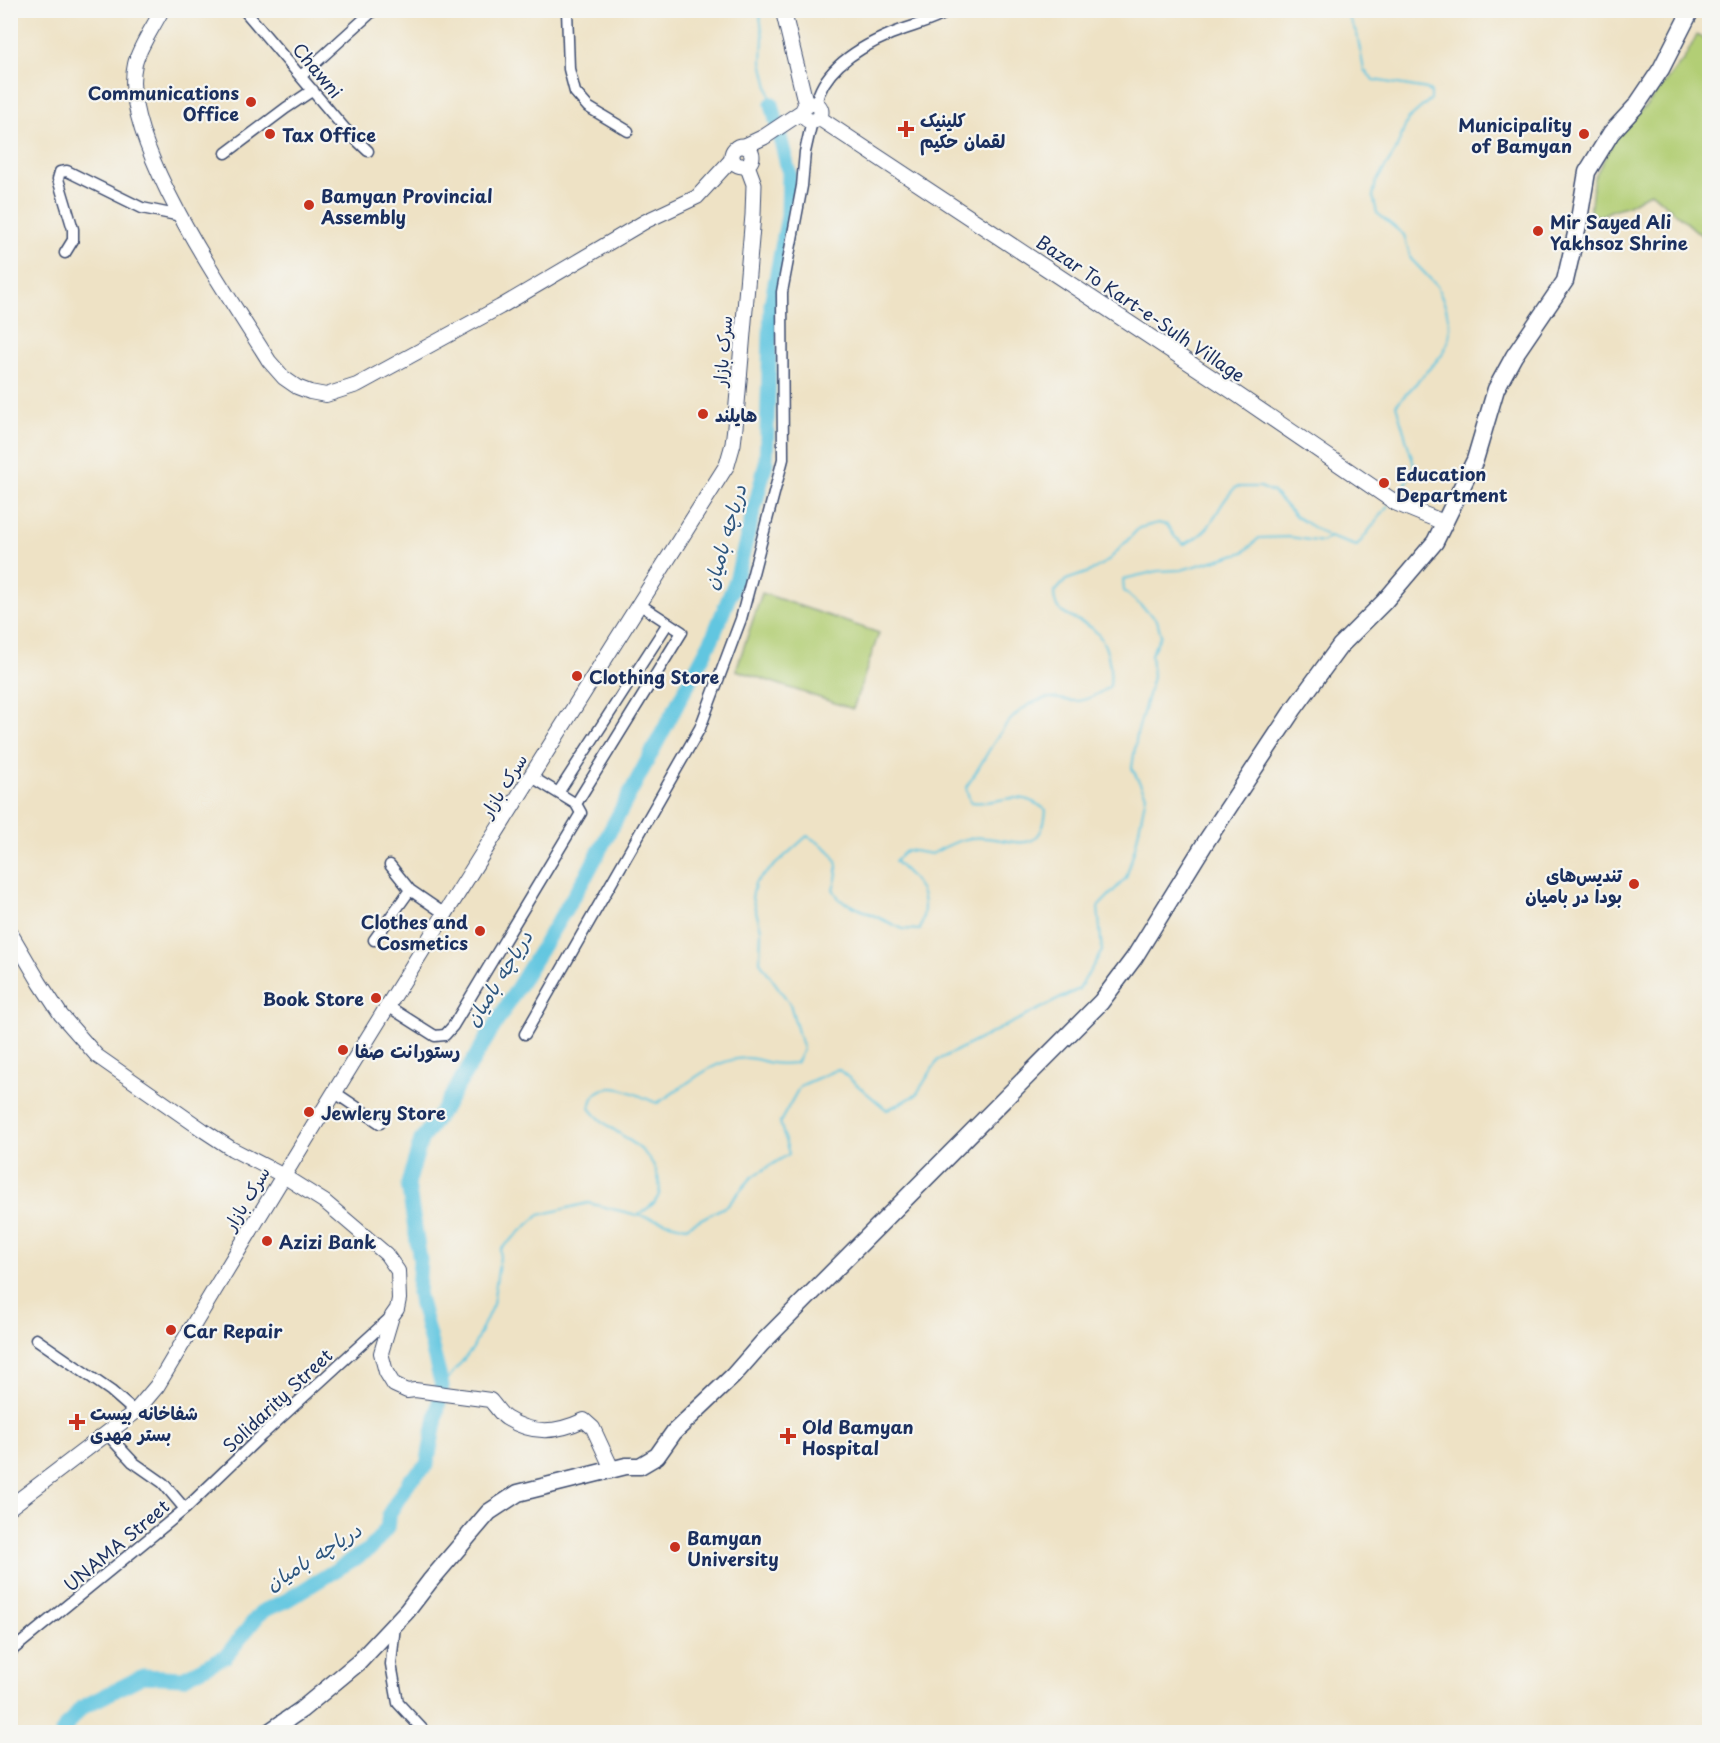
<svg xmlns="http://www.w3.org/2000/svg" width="1720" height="1743" font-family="'Playpen Sans','Playpen Sans Arabic',sans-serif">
<rect width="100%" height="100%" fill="#f6f6f2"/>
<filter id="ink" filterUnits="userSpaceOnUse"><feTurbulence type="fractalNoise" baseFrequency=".0167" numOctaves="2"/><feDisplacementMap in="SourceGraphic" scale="12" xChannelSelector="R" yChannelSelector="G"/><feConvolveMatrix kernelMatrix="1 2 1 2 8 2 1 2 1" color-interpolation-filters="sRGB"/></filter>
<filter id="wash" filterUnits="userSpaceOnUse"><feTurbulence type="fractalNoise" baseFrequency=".008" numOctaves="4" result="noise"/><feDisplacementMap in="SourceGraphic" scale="24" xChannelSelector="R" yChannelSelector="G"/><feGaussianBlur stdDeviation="1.35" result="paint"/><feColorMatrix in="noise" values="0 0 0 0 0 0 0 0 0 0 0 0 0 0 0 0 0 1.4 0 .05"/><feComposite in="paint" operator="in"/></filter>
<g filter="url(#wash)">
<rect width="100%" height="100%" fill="#eee2c5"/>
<path fill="#b2ce74" stroke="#667e69" stroke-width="1.5" d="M1697,35L1709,43V227L1701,235L1651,192L1627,206L1615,209L1600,216L1590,213L1594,178L1618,133L1646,106L1684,59Z
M762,593L879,633L853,709L736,670Z"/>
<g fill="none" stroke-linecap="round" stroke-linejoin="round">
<path stroke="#62c6e0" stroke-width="2" d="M759,10L763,37L762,62L772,104
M1345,10L1357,34L1364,70L1374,80L1427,89L1431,93V99L1408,119L1395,152L1376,182L1373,196L1377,213L1404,235L1411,259L1437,286L1446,308L1450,326L1449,340L1442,355L1396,405L1414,465L1404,488L1396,494
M638,1215C643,1211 653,1206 656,1200C661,1194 660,1184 658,1177C650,1142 609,1135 590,1108C591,1104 592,1098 595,1095C610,1078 641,1097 657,1103C686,1087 709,1060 745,1058C753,1057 764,1062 772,1063C780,1065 788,1063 796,1063L803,1050L790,1004L760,962L761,929L752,898L755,883L807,836C833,850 844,859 833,889L840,900L903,929L920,930C931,894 919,884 895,861L907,850L932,854C944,847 957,840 971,838C1003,833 1042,864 1046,810C1014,786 1002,806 970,802L966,787C990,755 1005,705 1049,698C1058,697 1067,702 1077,701C1089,700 1100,693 1110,686C1112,668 1108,641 1093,629C1077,616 1054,619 1054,593L1066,580L1089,572L1108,561L1139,528L1158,523L1167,525L1175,537L1184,544C1218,530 1212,509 1236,487H1260L1273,492L1295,516L1329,537
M442,1386L473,1348L493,1304L501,1249L539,1215L588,1203L686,1227L728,1205L752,1177L789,1154L780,1122L800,1086L838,1069L887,1110L916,1095L938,1060L1079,989L1102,951L1098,907L1126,878L1136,844L1146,795L1132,768L1137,734L1153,677L1151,654L1161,635L1157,620L1124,591L1123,579L1158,571L1181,570L1244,552L1259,538L1290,537L1322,542L1329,537L1357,546L1388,506"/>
<path stroke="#62c6e0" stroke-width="15" d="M62,1732L81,1708L143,1676L183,1678L226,1656L261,1612L287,1600L370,1549L387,1528L389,1514L410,1480L427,1465L442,1386L418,1293L420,1260L408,1184L421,1140L443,1110L587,874L712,639L736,580L766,463L771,304L788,216L789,173L772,104"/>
</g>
</g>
<g filter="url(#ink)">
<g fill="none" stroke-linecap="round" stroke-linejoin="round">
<g stroke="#3b4a6d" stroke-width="13">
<path id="minor" d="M244,10L345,129L368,151
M567,10L569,69L575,92L588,107L628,131
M301,76L374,10
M816,104C823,68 860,47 891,34C913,25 930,23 951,10
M226,153L286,108L313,90
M65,253L73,240V229L58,179L60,172L67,171L142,208L181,216
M558,793L668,623
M576,804L682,632L639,604
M390,865L410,890
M374,940L410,890L445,914
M386,1005L435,1036L445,1035L453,1026L581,813L576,804L532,777
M525,1034L700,728L741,619L783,459L782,292L802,186L805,152L812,121
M334,1092L380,1123
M36,1339L111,1391L135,1412
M185,1509L262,1435L391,1317
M395,1625L391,1664L398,1703L425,1732
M10,1652L185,1509L163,1483L133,1462L107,1434"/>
</g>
<g stroke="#3b4a6d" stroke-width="16">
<path id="tertiary" d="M162,10C154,26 139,47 135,64C117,138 229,296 269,361L284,378L297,387L310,392L326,395L357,385L500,307L646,221L697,197L732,159
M10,932L40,983L61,1015L97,1056L203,1130L232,1149L282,1175L325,1202L386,1254L398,1271L399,1299L397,1309L392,1316L381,1353L386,1372L394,1385L407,1391L415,1390L490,1400C495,1405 500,1414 506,1418C533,1435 556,1433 584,1420L593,1428L612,1469"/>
</g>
<g stroke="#3b4a6d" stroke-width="17">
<path id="secondary" d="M783,10L806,105
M803 112a9 9 0 1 1 18 0a9 9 0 1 1-18 0Z
M819,118L1232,391L1396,503L1445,523
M732 156a10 10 0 1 1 20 0a10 10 0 1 1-20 0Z
M745,146L764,137L803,111
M10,1507L135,1412L157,1386C341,1076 534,771 727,465L733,444L735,427L753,215L754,184L747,165"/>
</g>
<g stroke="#3b4a6d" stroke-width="19">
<path id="primary" d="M269,1732L301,1710L359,1662L407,1611L430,1581L489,1512L518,1493L626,1466H640L657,1456L674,1432L733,1376L762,1343L1101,1002L1134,958L1207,840L1293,710L1340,646L1384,602L1435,542L1475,460L1496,389L1514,356L1565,281L1578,225L1587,172L1611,133L1636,106L1661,69L1691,10"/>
</g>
<use href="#minor" stroke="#fff" stroke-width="10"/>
<use href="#tertiary" stroke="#fff" stroke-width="14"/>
<use href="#secondary" stroke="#fff" stroke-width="15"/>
<use href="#primary" stroke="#fff" stroke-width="16"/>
</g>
</g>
<g fill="#c8321e" stroke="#f6f6f2" stroke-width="2">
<circle cx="251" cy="102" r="6"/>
<path d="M903 120h6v6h6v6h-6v6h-6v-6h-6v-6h6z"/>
<circle cx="270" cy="134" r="6"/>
<circle cx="1584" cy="134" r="6"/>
<circle cx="309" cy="205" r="6"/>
<circle cx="1538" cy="231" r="6"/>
<circle cx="703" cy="414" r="6"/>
<circle cx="1384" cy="483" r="6"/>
<circle cx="577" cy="676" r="6"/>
<circle cx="1634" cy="884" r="6"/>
<circle cx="480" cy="931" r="6"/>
<circle cx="376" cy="998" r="6"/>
<circle cx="343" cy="1050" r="6"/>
<circle cx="309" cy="1112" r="6"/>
<circle cx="267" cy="1241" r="6"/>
<circle cx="171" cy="1330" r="6"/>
<path d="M74 1413h6v6h6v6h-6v6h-6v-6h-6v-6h6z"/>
<path d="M785 1427h6v6h6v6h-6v6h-6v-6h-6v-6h6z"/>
<circle cx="675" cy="1547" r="6"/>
</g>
<g text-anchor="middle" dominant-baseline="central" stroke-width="4.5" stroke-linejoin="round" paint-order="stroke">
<g font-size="18" fill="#1b2f5e" stroke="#f6f6f2">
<text transform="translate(318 70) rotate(50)">Chawni</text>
<text transform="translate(1141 308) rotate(34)">Bazar To Kart-e-Sulh Village</text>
<text transform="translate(722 351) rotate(-85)">سرک بازار</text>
<text transform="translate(503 785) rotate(-58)">سرک بازار</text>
<text transform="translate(246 1198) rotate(-59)">سرک بازار</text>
<text transform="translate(277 1400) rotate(-43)">Solidarity Street</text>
<text transform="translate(116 1545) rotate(-40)">UNAMA Street</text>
</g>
<g font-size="18" font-weight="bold" fill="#1b2f5e" stroke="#f6f6f2" text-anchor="start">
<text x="239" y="92" text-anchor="end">Communications<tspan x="239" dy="21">Office</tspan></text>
<text x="920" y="119">کلینیک<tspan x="920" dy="21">لقمان حکیم</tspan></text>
<text x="1572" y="124" text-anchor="end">Municipality<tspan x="1572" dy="21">of Bamyan</tspan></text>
<text x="282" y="134">Tax Office</text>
<text x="321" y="195">Bamyan Provincial<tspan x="321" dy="21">Assembly</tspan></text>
<text x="1550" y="221">Mir Sayed Ali<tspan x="1550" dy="21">Yakhsoz Shrine</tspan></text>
<text x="715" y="414">هایلند</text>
<text x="1396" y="473">Education<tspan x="1396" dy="21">Department</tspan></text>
<text x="589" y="676">Clothing Store</text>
<text x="1622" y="874" text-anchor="end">تندیس‌های<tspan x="1622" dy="21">بودا در بامیان</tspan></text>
<text x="468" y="921" text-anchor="end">Clothes and<tspan x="468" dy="21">Cosmetics</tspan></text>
<text x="364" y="998" text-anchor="end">Book Store</text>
<text x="355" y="1050">رستورانت صفا</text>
<text x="321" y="1112">Jewlery Store</text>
<text x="279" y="1241">Azizi Bank</text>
<text x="183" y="1330">Car Repair</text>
<text x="90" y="1412">شفاخانه بیست<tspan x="90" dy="21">بستر مهدی</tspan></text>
<text x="802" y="1426">Old Bamyan<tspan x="802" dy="21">Hospital</tspan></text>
<text x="687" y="1537">Bamyan<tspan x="687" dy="21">University</tspan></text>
</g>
<g font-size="20" font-style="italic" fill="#2d557e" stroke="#f6f6f2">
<text transform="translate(724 537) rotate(-74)">دریاچه بامیان</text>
<text transform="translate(498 978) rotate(-58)">دریاچه بامیان</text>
<text transform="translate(313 1556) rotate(-32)">دریاچه بامیان</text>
</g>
</g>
<rect width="1720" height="1743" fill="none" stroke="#f6f6f2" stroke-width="36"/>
</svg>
